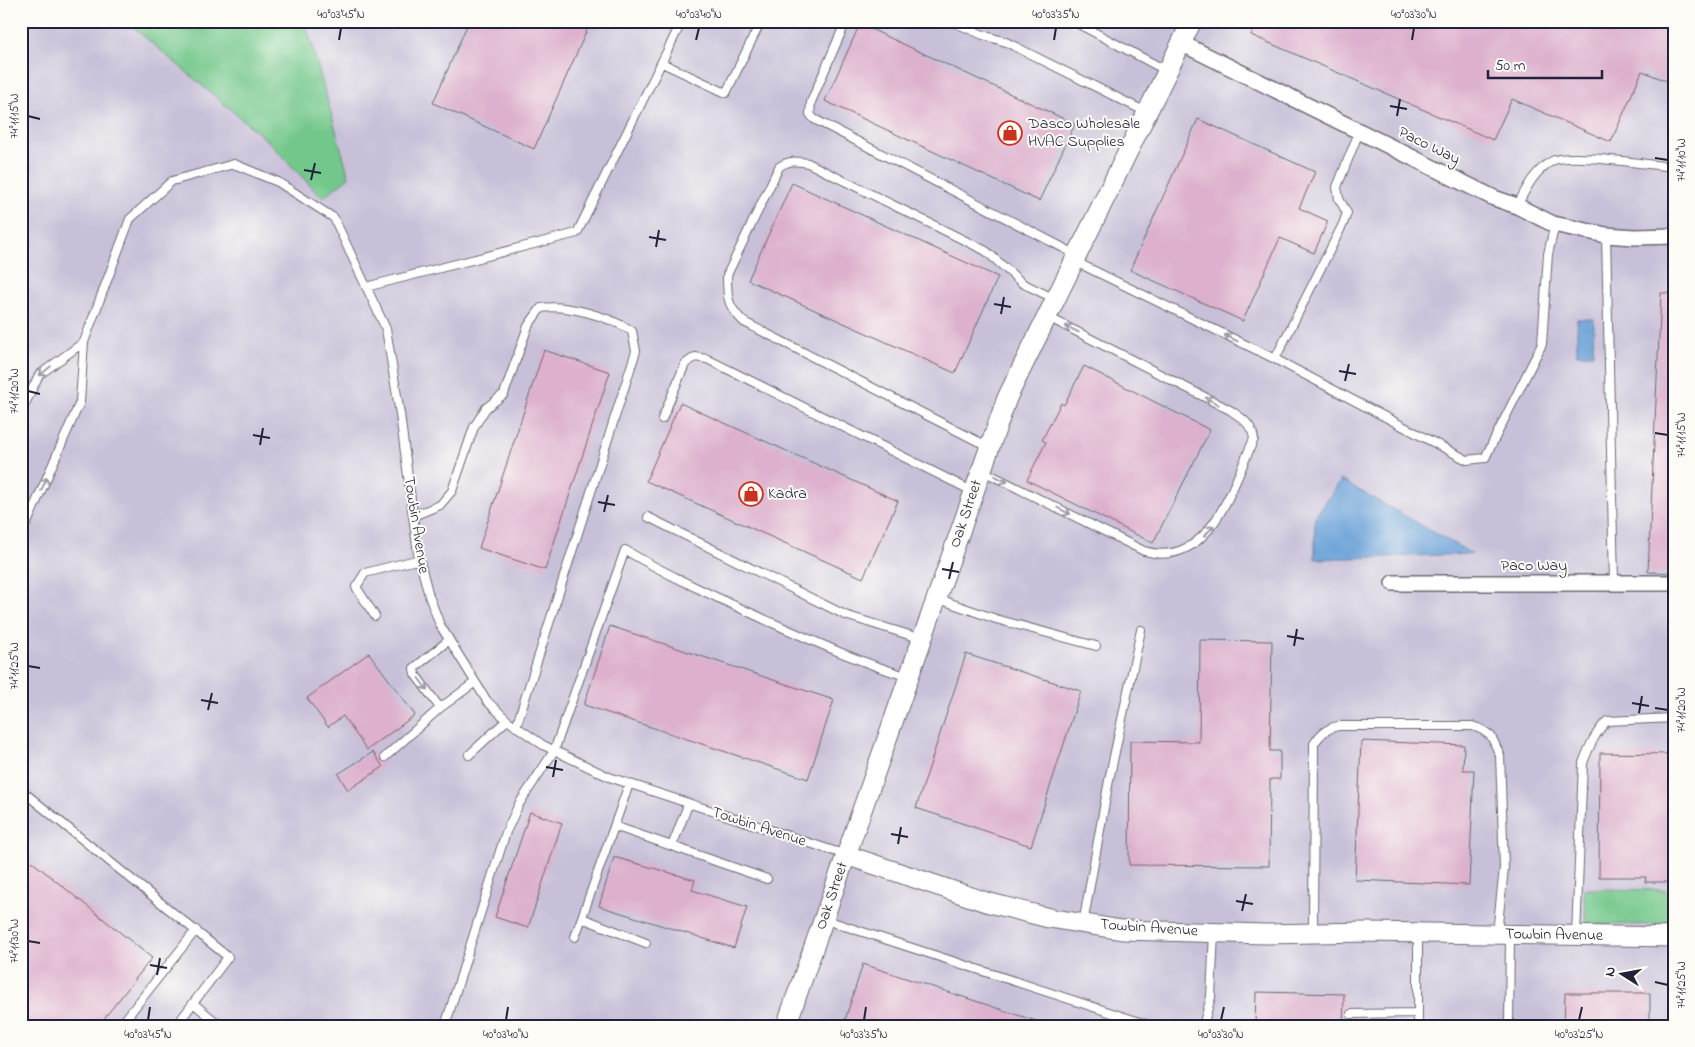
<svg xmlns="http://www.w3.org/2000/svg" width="1695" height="1047" font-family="'Indie Flower',sans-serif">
<rect width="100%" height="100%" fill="#fdfcf7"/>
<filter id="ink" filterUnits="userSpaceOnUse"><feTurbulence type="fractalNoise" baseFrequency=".02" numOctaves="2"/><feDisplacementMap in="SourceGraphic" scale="10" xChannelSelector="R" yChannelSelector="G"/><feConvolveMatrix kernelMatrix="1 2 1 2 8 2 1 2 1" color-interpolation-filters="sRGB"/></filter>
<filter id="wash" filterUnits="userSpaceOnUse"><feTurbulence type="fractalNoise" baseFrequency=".0096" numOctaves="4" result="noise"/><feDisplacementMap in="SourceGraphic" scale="20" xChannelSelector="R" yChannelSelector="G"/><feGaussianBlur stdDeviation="1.12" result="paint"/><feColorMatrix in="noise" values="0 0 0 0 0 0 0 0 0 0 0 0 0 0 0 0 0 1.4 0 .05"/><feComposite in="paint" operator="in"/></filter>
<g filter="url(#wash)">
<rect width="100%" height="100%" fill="#f7ead7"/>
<path fill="#c8c0d8" d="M21,21H1674V1026H21Z"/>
<path fill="#73c78b" stroke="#4a7463" d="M126,21H305L349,177L322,198L269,142Z
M1584,889L1665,890L1669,893L1668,925L1586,924Z"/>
<path fill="#6ba1d8" stroke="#46628a" d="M1577,319H1594L1593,354H1577Z
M1341,480L1472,554L1315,559V517Z"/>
<g id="blocks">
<path fill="#ddb1cd" d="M469,21H591L534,149L433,103Z
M1257,21H1560L1579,29L1583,21H1674V84L1642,71L1611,142L1512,99L1493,140L1251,35Z
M860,24L1075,124L1039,201L825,101Z
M1198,119L1315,172L1299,208L1328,221L1314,253L1280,238L1243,321L1130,270Z
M792,183L998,277L955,373L748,280Z
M1661,293H1674V573L1648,572Z
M544,350L610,372L545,570L479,548Z
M1084,366L1210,430L1153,543L1027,480L1046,442L1042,440L1061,403L1064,405Z
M680,403L898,501L863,578L646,481Z
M610,626L834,700L808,779L584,705Z
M1200,640L1272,641L1270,751H1280V779H1270L1269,866L1129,865L1130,741L1199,742Z
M369,653L415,715L367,750L343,716L328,727L307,698Z
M966,654L1081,691L1031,846L916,808Z
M1361,741L1464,745L1463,770H1474L1469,885L1355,880Z
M373,752L383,767L348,790L338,774Z
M1600,753L1674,754V882H1645L1646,877H1599Z
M530,812L562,823L528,928L495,917Z
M21,853L152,958L98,1026H21Z
M614,857L695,880L692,890L747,907L734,948L599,906Z
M863,964L1042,1023V1026H843Z
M1256,992L1344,994L1343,1026H1255Z
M1565,993H1650V1026H1564Z"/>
</g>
</g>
<g filter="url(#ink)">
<use href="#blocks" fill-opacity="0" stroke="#6d6872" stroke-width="1"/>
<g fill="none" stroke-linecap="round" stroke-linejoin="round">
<g stroke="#6d6872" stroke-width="10">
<path id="service" d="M846,21L811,102L810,114L814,119L1077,255
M951,21L983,35L1006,42L1146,112
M1073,21L1167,71
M662,63L726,93L761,21
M1517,206C1526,189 1534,171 1552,161C1568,152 1650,165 1674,167
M1606,235L1614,583
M1074,261L1275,359L1467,460L1485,458L1542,344L1548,254L1555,224
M366,287L577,233L682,21
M1275,359L1343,224L1347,213L1339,199L1337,187L1359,132
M21,412L39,375L84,342
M662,419L685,364L695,357L707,359L974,492
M989,447L744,322C727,306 727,298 727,275L779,167C788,160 797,161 808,163L986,251L1022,283L1055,299
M981,470L1144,551C1211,570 1232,486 1254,439C1252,424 1242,418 1230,410L1048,317
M413,516L440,505L452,491L474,427L486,408L504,394L528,326L541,308C567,304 610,317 632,331L636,351L516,727
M648,517L845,615L922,639
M21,526L27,523L80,402L84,342L130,219L172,181L234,164L278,182L334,218L386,329L400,414L418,554L429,596L440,625L487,701L507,720L543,745L609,777L846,855
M936,598L996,619L1096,646
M375,616L356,587L365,573L420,559
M440,708L415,674L414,668L449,640
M469,755L507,720
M385,757L440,708L474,683
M21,790L228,957L176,1026
M614,826L767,879
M672,846L688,805
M582,918L646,943
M823,919L1152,1026
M1083,924L1109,780L1141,630
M1313,933L1314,744C1321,733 1326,729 1338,726H1472L1481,729L1491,736L1500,755L1504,868L1497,933
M1576,935L1583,763C1589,747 1595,733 1607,721L1674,718
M575,937L629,784
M193,1003L221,1026
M1351,1014L1418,1013
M120,1026L196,930
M445,1026L506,832L519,804L554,751L625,550C671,577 718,598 766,620C813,641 859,662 909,677
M1203,1026L1211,997L1214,932
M1418,1026V933
M1509,1026L1510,935"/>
</g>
<g stroke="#6d6872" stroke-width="18">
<path id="minor" d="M1181,43L1494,198L1517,206L1553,224L1606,235L1634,237L1674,236
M1393,583H1674"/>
</g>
<g stroke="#6d6872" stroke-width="21">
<path id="tertiary" d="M846,855L986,902L1049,918L1122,930L1265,934L1368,932L1674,937
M786,1026L1007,398L1192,21"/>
</g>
<use href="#service" stroke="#fff" stroke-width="8"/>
<use href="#minor" stroke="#fff" stroke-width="15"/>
<use href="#tertiary" stroke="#fff" stroke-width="19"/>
</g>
<defs><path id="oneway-shaft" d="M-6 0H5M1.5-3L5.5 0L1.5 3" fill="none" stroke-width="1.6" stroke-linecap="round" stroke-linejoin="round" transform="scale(1.25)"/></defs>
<g stroke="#9c9ca7">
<use href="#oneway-shaft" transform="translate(1072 329) rotate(-154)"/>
<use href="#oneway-shaft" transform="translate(1231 338) rotate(-154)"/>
<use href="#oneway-shaft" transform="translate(45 371) rotate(141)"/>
<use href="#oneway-shaft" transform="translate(1212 401) rotate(-152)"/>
<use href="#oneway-shaft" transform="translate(1001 479) rotate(26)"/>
<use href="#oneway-shaft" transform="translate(44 484) rotate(-66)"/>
<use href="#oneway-shaft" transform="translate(1064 511) rotate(27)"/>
<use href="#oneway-shaft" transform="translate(1209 531) rotate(-46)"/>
<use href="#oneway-shaft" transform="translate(423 684) rotate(53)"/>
</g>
</g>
<path fill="none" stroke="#22223b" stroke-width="2" d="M339,40L341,28M696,40L699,28M1054,40L1056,28M1412,40L1414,28M1390,106L1407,109M28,116L40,119M1397,116L1400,99M1655,158L1668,160M304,170L321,173M311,180L315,163M649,237L666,240M656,247L659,230M994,304L1011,307M1001,314L1004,297M1339,371L1356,374M1345,381L1349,364M28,391L40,394M1655,433L1668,435M253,435L270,438M260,445L263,428M598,502L615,505M604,512L608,495M942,569L959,572M949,579L953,562M1287,636L1304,639M1294,646L1297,629M28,666L40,668M201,700L218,703M1632,703L1649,706M1655,708L1668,710M208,710L212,693M1639,713L1642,696M546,767L563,770M553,777L556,760M891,834L908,837M898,844L901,827M1236,901L1253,904M1242,911L1246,894M28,941L40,943M150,965L167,968M157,975L160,958M1655,982L1668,985M148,1020L150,1007M506,1020L508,1007M864,1020L866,1007M1221,1020L1224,1007M1579,1020L1582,1007"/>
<defs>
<g id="shop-ring" transform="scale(1.25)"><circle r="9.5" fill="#fdfcf7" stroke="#c8321e" stroke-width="1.5"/><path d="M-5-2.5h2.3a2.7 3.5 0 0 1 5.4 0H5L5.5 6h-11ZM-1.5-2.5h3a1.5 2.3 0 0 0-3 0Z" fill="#c8321e"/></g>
</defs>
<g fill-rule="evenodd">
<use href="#shop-ring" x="1010" y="133"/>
<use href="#shop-ring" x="751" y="494"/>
</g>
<g text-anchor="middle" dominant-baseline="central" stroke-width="4" stroke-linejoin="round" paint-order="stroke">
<g font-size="16" fill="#22223b" stroke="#fdfcf7" text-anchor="start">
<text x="1028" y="124">Dasco Wholesale<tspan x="1028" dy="18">HVAC Supplies</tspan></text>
<text x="768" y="494">Kadra</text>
</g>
<g font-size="16" fill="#22223b" stroke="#fdfcf7">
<text transform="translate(1429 146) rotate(26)">Paco Way</text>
<text transform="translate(966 514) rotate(-71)">Oak Street</text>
<text transform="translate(416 525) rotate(81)">Towbin Avenue</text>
<text x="1534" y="566">Paco Way</text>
<text transform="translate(759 827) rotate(18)">Towbin Avenue</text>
<text transform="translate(832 896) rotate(-71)">Oak Street</text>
<text transform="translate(1149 928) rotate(4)">Towbin Avenue</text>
<text transform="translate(1554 935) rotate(1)">Towbin Avenue</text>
</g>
</g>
<rect width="1695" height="1047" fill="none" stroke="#fdfcf7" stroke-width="55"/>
<g transform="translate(1622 974) rotate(281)" stroke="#fdfcf7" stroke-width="4" paint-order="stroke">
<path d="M0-4L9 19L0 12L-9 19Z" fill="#22223b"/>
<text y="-8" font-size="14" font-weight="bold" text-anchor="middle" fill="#22223b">N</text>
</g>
<path d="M1488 70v8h114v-8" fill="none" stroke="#22223b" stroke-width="2.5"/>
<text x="1495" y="70" font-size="15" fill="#22223b" stroke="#fdfcf7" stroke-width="4" paint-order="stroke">50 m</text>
<rect x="28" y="28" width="1640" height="992" fill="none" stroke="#22223b" stroke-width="2"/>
<g font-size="12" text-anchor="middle" fill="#22223b">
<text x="341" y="18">40°03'45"N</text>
<text x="699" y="18">40°03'40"N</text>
<text x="1056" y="18">40°03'35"N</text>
<text x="1414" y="18">40°03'30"N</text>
<text transform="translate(14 116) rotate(-90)" y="4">74°11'15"W</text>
<text transform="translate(1681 160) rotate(-90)" y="4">74°11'10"W</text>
<text transform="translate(14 391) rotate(-90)" y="4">74°11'20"W</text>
<text transform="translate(1681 435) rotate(-90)" y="4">74°11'15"W</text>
<text transform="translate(14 666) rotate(-90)" y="4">74°11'25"W</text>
<text transform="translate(1681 710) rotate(-90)" y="4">74°11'20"W</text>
<text transform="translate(14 941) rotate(-90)" y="4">74°11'30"W</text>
<text transform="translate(1681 985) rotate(-90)" y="4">74°11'25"W</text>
<text x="148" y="1038">40°03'45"N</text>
<text x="506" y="1038">40°03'40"N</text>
<text x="864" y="1038">40°03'35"N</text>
<text x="1221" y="1038">40°03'30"N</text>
<text x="1579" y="1038">40°03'25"N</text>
</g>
</svg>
